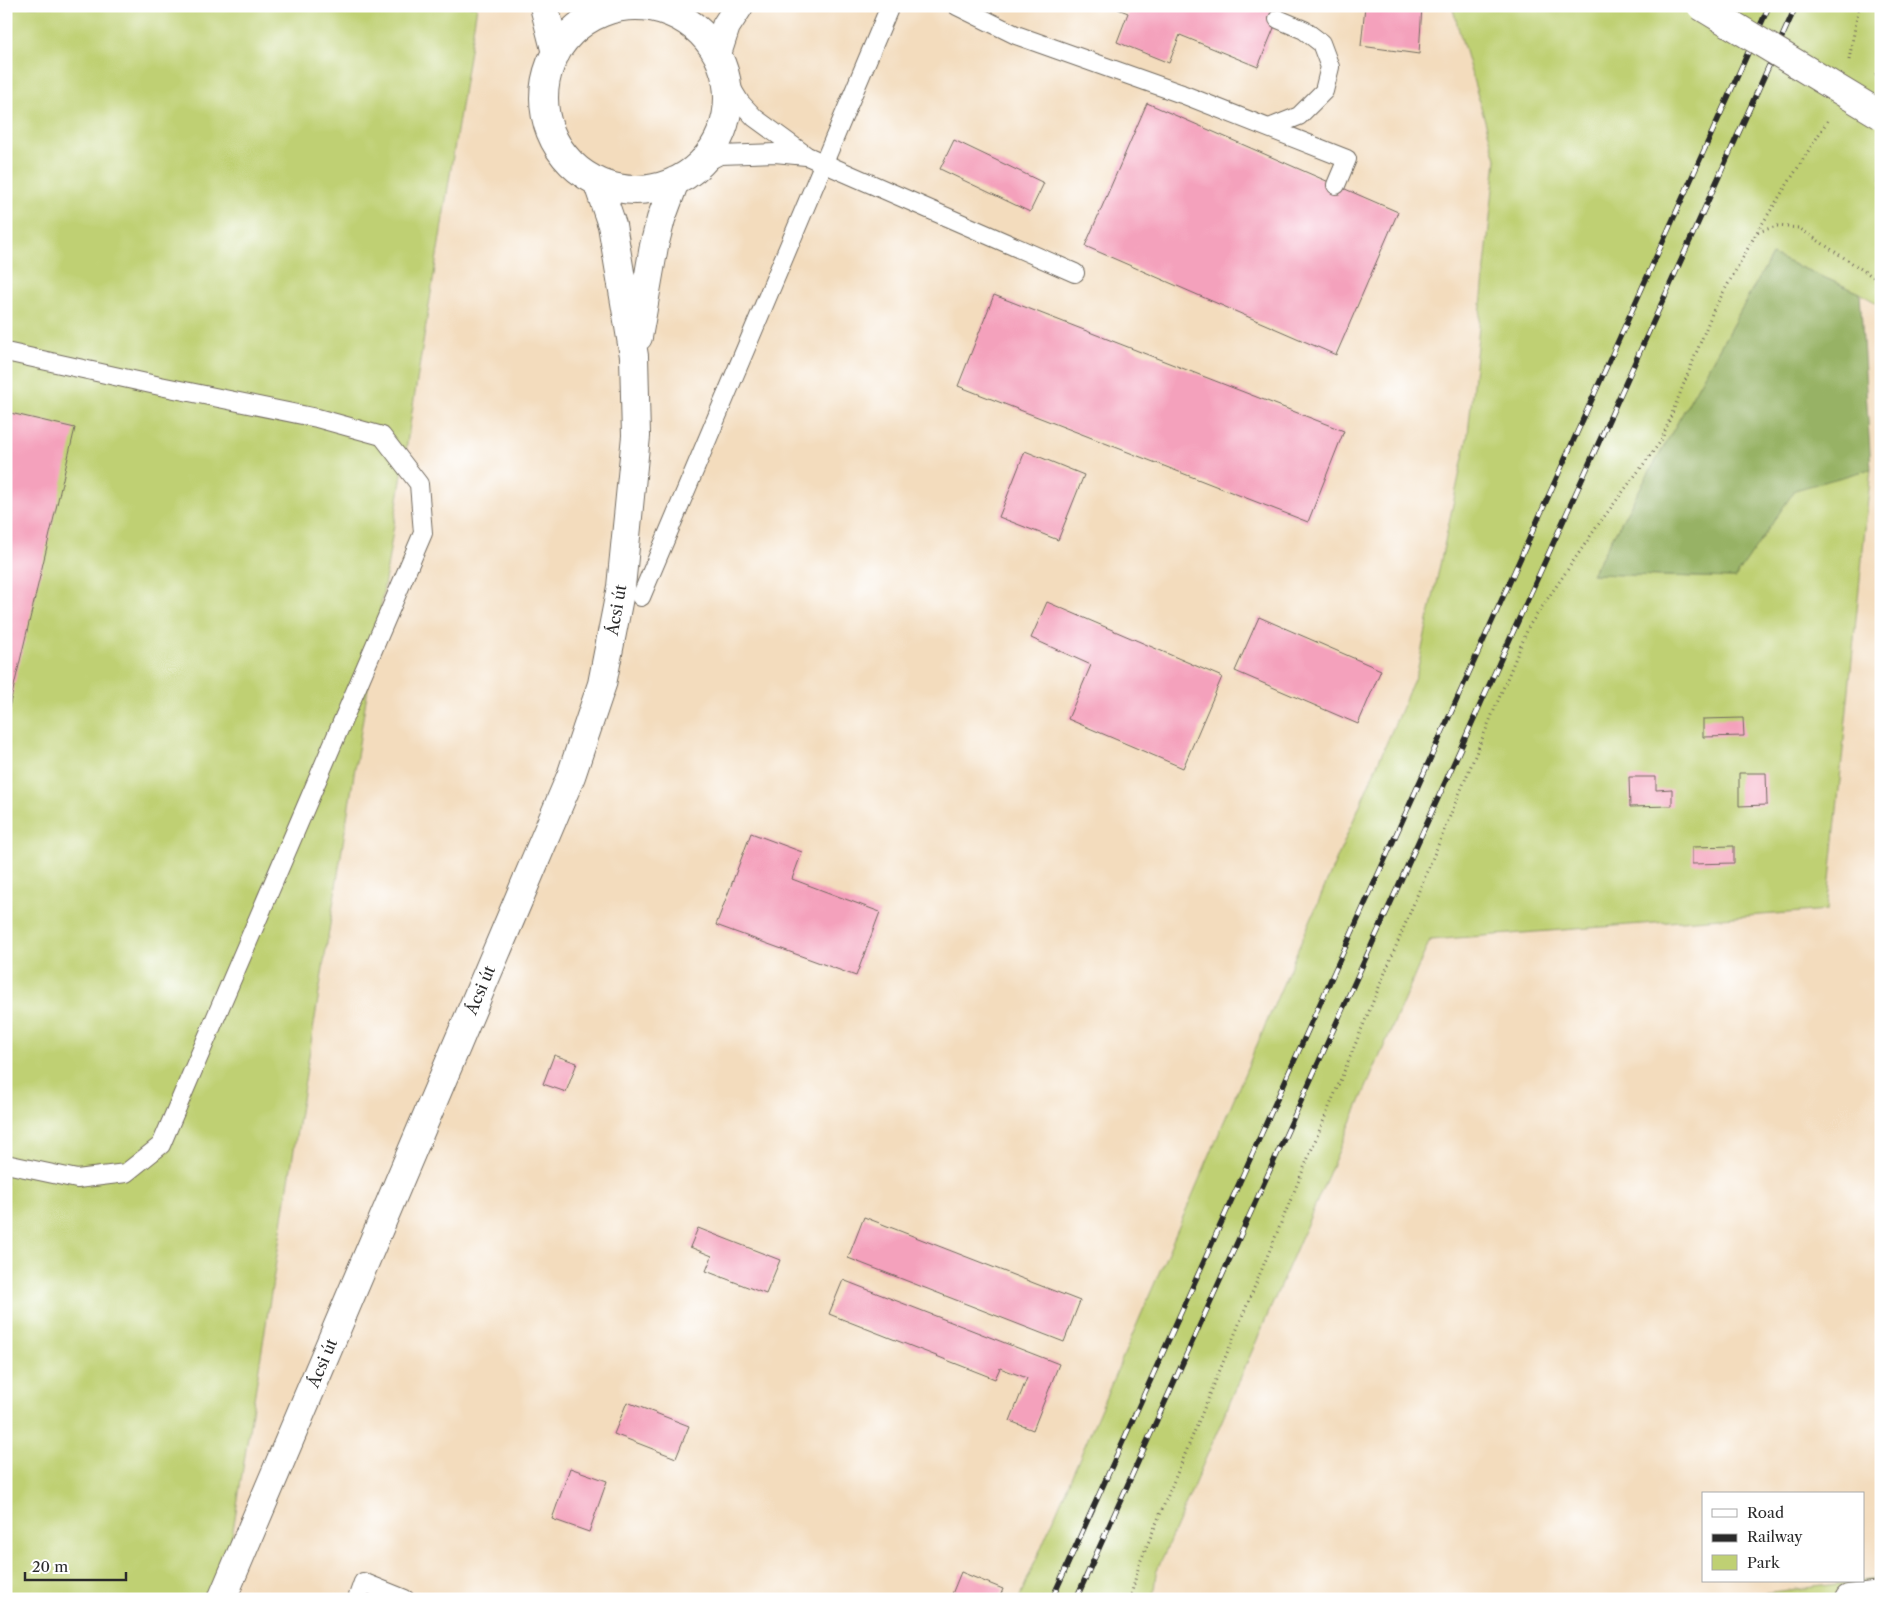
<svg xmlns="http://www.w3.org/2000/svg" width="1887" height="1605" font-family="'Libre Caslon Text',serif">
<rect width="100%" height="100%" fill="#fff"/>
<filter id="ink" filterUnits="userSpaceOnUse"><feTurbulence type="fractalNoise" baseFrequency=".02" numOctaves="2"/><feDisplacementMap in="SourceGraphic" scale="10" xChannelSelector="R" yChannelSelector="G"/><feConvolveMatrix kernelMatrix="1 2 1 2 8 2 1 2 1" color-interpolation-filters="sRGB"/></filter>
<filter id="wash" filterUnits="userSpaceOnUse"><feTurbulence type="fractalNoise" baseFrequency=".0096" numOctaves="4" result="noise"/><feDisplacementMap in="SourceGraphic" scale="20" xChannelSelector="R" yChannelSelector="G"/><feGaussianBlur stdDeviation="1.12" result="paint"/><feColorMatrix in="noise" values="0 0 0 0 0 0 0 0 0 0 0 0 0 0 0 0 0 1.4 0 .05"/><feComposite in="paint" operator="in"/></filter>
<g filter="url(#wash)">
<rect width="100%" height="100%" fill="#f3dcbd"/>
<path fill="#bfd073" stroke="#757e4f" d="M6,6H477L222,1599H6Z
M1452,6H1881V306L1860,293L1772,255L1592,574L1735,578L1795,489L1871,469L1827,910L1430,940L1156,1573L1153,1599H1019L1417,672L1468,434L1496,159Z
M1881,1578V1599H1714L1863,1581Z"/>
<path fill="#97b265" stroke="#616e48" d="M1772,255L1860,293L1871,469L1795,490L1735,578L1592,574Z"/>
<g id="blocks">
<path fill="#f4a1bc" d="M1120,6H1283L1258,67L1180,35L1169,63L1117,42L1128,13L1118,9Z
M1365,6H1422L1419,54L1361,46Z
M1147,103L1398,212L1336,355L1085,246Z
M954,140L1044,183L1030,212L940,169Z
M994,295L1344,431L1308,522L958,386Z
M6,412L75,428L7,716H6Z
M1025,451L1084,475L1058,540L999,517Z
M1047,602L1222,677L1183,768L1068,719L1091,665L1031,638Z
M1259,617L1381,670L1358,724L1235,671Z
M1743,718L1744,736L1703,737V719Z
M1739,773H1766L1767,805L1739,806Z
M1629,777H1656V790L1672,789V806L1630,807Z
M751,833L802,852L792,879L880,912L856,976L716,925Z
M1734,846V863L1692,864V847Z
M554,1055L577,1063L566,1092L543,1084Z
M864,1217L1080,1301L1064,1342L848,1258Z
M698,1228L780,1260L766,1294L706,1271L712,1256L690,1247Z
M843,1280L1059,1364L1033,1430L1010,1421L1027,1378L1000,1368L995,1379L829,1314Z
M627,1402L689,1426L676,1458L614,1434Z
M570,1468L607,1481L589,1532L552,1519Z
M961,1572L1003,1589L999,1599H950Z"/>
</g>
</g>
<g filter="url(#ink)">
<use href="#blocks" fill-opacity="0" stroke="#71695e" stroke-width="1"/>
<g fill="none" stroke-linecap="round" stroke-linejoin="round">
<g stroke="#71695e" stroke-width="20">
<path id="service" d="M957,6L1016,35L1182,94L1347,159L1336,185
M726,79L740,102L755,118L807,156L1075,273
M1269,128L1299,116L1324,91L1330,67L1321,43L1304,30L1278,19
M697,167L720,155L775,153L806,156
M6,352L160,386L317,418L382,436L419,484L423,533L161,1145L126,1173L77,1179L6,1164
M641,597L890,6
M357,1599L363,1582L405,1599"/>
</g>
<g stroke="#71695e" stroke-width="30">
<path id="minor" d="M1849,1599L1881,1595"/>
</g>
<g stroke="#71695e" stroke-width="30">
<path id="primary" d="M544,6L556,53
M544 98a92 92 0 1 1 184 0a92 92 0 1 1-184 0Z
M717,54L726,26L739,6
M638,337L654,246L661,219L675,181
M222,1599L571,776L602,684L621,587L636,436L634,356L612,225L597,181"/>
</g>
<path stroke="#71695e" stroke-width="3" stroke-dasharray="1 4" stroke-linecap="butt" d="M1849,60L1859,6
M1875,75L1881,71
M1758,232L1777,226L1799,228L1881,282
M1130,1599L1139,1565L1529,626L1598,525L1661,441L1713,311L1757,232L1828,120"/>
<use href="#service" stroke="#fff" stroke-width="18"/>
<use href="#minor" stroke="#fff" stroke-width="28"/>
<use href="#primary" stroke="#fff" stroke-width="28"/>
<g stroke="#2b2b2b" stroke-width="5.5">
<path id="rail" d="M1052,1599L1769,6
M1076,1599L1796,6"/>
</g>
<use href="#rail" stroke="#fff" stroke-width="4" stroke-dasharray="11" stroke-linecap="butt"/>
<g stroke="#71695e" stroke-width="30" stroke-linecap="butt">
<path id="primary-bridge" d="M1701,6L1881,115"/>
</g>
<use href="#primary-bridge" stroke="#fff" stroke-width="28"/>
</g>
</g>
<g text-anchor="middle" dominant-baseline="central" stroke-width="4.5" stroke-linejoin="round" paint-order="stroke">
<g font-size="16" fill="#2b2b2b" stroke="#fff">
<text transform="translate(616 610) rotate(-80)">Ácsi út</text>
<text transform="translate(480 990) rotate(-67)">Ácsi út</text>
<text transform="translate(322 1363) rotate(-67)">Ácsi út</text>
</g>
</g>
<rect width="1887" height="1605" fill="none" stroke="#fff" stroke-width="25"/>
<rect x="1702" y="1492" width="162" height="90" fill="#ffffff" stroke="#aaaaaa"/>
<rect x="1712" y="1509" width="25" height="8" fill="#ffffff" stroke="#aaaaaa"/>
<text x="1747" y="1518" font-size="15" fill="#2b2b2b">Road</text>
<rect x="1712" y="1534" width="25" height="8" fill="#2b2b2b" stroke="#aaaaaa"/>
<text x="1747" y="1542" font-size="15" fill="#2b2b2b">Railway</text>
<rect x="1712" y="1555" width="25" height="15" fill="#bfd073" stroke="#aaaaaa"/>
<text x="1747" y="1568" font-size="15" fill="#2b2b2b">Park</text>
<path d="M25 1572v8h101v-8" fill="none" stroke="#2b2b2b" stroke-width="2.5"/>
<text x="32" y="1572" font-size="15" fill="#2b2b2b" stroke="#ffffff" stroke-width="4" paint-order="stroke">20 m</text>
</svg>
